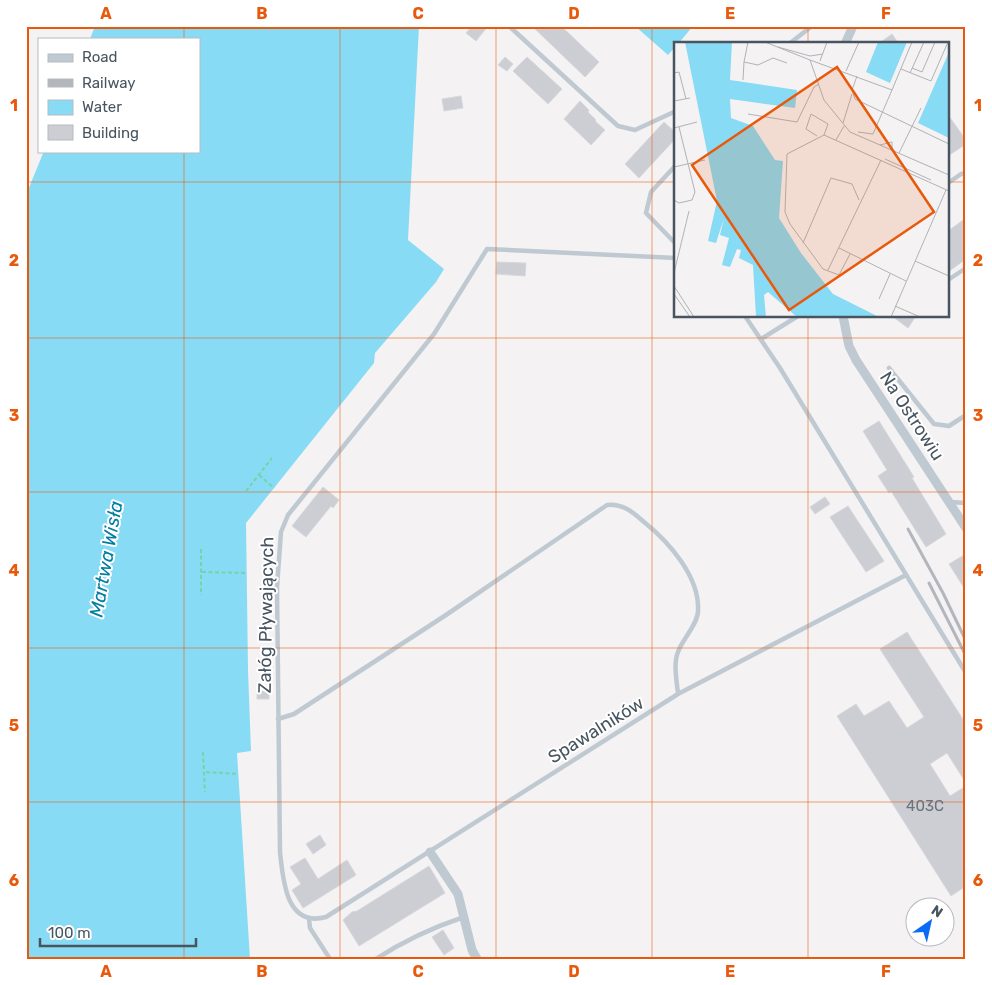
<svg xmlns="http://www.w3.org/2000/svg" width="992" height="985" font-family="Rubik,sans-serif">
<rect width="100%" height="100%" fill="#f4f2f2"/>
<path fill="#88dbf4" d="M95,26H419L408,240L444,269L436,282L375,353L374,363L246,523L248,670L251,751L237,753L250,959H26V195L44,151H199V39H90Z
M635,26H693L678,44H676V46L668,55Z"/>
<path fill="#ccced4" stroke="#d5d8de" d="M472,26H488L476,41L466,33Z
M532,26H561L599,62L585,77Z
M892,34L899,44H878Z
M505,57L513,64L507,71L498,65Z
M527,57L562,89L548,104L513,71Z
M461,96L463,108L444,111L442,99Z
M580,101L589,110L588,112L596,120L595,121L605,130L591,145L564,119Z
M948,115L966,140V144L948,156Z
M664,122L676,133V138L639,178L625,164Z
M966,218V259L948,272V231Z
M497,262L526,263L525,276L496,274Z
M892,316H916L908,328Z
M879,421L914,477L912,478L946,534L926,547L891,491L889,493L878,476L887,470L863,431Z
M323,487L339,500L333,508L331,506L306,537L292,526Z
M825,497L830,504L815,514L810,507Z
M848,506L884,561L866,572L830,517Z
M966,554V591L949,564Z
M907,632L966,724V783L947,753L930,764L950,796L966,786V886L951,896L837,716L856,704L864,716L889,701L907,728L924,717L880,649Z
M257,691H269V699H257Z
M320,835L326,845L313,854L306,844Z
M305,858L318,879L347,860L356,875L303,908L292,890L301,884L290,867Z
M429,866L445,893L359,946L343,920L352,912L357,911Z
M443,930L454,948L444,955L432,937Z"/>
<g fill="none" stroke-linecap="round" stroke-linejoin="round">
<path stroke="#73d5a7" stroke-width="2" stroke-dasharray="4 2.5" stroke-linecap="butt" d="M259,475L274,488
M246,491L272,458
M201,549V595
M202,572L247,573
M203,752L205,792
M206,772L238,774"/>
<path stroke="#bfc9d2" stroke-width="4.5" d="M509,26L618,126L635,130L676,111
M789,44L812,26
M676,165L651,192L646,213L676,244
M948,183L961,174L966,173
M676,258L487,249L434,334L288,515L281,532L277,587L280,852C283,880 286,928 326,917L678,694L906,575
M948,280L966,268
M745,316L780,368L966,673
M761,339L798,316
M889,368L934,424L949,426L966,415
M950,502L966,503
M278,719L294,714L446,615L607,505C622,503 633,512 644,522C669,542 700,577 698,611C698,624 682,640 678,652C673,664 677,682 678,694
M309,919L310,928L330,959
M376,959C405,940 431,928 464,917"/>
<path stroke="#bfc9d2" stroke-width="9" d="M845,44L853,26
M843,316L849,346L856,360L966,528
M430,852L458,894L472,950L477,959"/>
<path stroke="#b3b7bd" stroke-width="3" d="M908,529L943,593L966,641
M929,583L966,656"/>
</g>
<path fill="none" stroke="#e8590c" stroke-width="1" stroke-opacity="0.55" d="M184,26V39M340,26V959M496,26V959M652,26V959M808,26V44M184,151V959M26,182H676M948,182H966M808,316V959M26,338H966M26,492H966M26,648H966M26,802H966"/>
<g text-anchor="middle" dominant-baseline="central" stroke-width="4" stroke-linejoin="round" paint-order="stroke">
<g font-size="15" fill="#69737e">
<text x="925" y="806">403C</text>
</g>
<g font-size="18" fill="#485561" stroke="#fff">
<text transform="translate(912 416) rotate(57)">Na Ostrowiu</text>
<text transform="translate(266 615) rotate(-89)">Załóg Pływających</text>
<text transform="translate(596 730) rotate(-32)">Spawalników</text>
</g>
<g font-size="19" font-style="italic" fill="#037da2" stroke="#fff">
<text transform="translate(106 559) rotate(-80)">Martwa Wisła</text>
</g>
</g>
<g transform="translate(674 42)">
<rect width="275" height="275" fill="#f4f2f2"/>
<path d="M11,0H58L56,38L123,48L121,66L56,57L57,76L79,84L101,118L109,119L105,176L127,211L159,252L205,275H123L94,250L90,253L92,275H82L79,223L65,216L67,208L63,207L56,225L48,223L55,196L46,193L50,176L42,201L34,199L43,159ZM204,0H233L216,41L192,30ZM275,10V96L244,81Z" fill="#88dbf4"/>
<path fill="none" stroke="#afb3b8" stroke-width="1" d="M74,0L70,20L84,23L99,16L113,21M91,0L136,18L150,58L176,90L275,133M104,5L136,14L149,12M136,18L218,48L238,0M146,19L153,0M238,26L248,30L261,0M227,27L257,39L274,0M172,29L185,0M0,31L5,30L12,57M236,31L250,0M183,34L178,48L181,57L275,102M69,38L70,20M0,59L16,56M74,72L123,80L140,45L145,42M169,81L178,52M0,86L23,80M184,90L199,92L218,48M143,94L132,87L137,72L154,82L150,93M162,98L170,84M206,103L218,100V108M225,111L247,66M211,117L257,138M0,125L31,118M0,158L5,161L18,158L21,150L5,85M129,201L157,136L178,142L185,158M165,206L232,239M176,212L165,233L149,227L116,182L111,170L113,112L150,93L275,149M241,219L275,234M154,228L207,118M0,231L15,169M0,244L20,275M0,252L16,275M205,257L216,232M221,264L246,275M217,275L272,148"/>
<path fill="#e8590c" fill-opacity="0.15" stroke="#e8590c" stroke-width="2.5" d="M163,25L260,170L115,268L18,123Z"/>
<rect width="275" height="275" fill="none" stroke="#485561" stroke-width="2.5"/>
</g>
<rect width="992" height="985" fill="none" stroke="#ffffff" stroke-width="55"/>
<rect x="38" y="38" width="162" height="115" fill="#ffffff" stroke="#b6bbc0"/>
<rect x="48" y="54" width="25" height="8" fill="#bfc9d2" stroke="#b6bbc0"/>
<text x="82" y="62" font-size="15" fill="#485561">Road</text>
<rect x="48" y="79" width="25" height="8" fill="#b3b7bd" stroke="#b6bbc0"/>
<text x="82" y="88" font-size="15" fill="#485561">Railway</text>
<rect x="48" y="100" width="25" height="15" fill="#88dbf4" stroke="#b6bbc0"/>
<text x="82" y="112" font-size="15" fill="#485561">Water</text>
<rect x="48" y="125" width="25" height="15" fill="#ccced4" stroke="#b6bbc0"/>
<text x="82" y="138" font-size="15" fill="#485561">Building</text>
<g transform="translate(930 922) rotate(34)"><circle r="24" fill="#ffffff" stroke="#b6bbc0"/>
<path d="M0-4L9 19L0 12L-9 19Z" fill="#0a6cf6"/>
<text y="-8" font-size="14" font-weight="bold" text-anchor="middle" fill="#485561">N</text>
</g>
<path d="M40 938v8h156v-8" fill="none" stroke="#485561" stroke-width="2.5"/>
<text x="48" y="938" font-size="15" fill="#485561" stroke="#ffffff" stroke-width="4" paint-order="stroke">100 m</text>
<rect x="28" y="28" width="936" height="930" fill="none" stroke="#e8590c" stroke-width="2"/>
<g font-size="16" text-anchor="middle" font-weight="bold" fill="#e8590c">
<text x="106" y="19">A</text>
<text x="262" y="19">B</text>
<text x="418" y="19">C</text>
<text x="574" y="19">D</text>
<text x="730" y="19">E</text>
<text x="886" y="19">F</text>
<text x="14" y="111">1</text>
<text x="978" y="111">1</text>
<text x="14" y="266">2</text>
<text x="978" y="266">2</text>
<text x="14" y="421">3</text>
<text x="978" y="421">3</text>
<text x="14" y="576">4</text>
<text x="978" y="576">4</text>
<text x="14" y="731">5</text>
<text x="978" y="731">5</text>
<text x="14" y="886">6</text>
<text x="978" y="886">6</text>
<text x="106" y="977">A</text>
<text x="262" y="977">B</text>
<text x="418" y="977">C</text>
<text x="574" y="977">D</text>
<text x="730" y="977">E</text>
<text x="886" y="977">F</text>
</g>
</svg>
